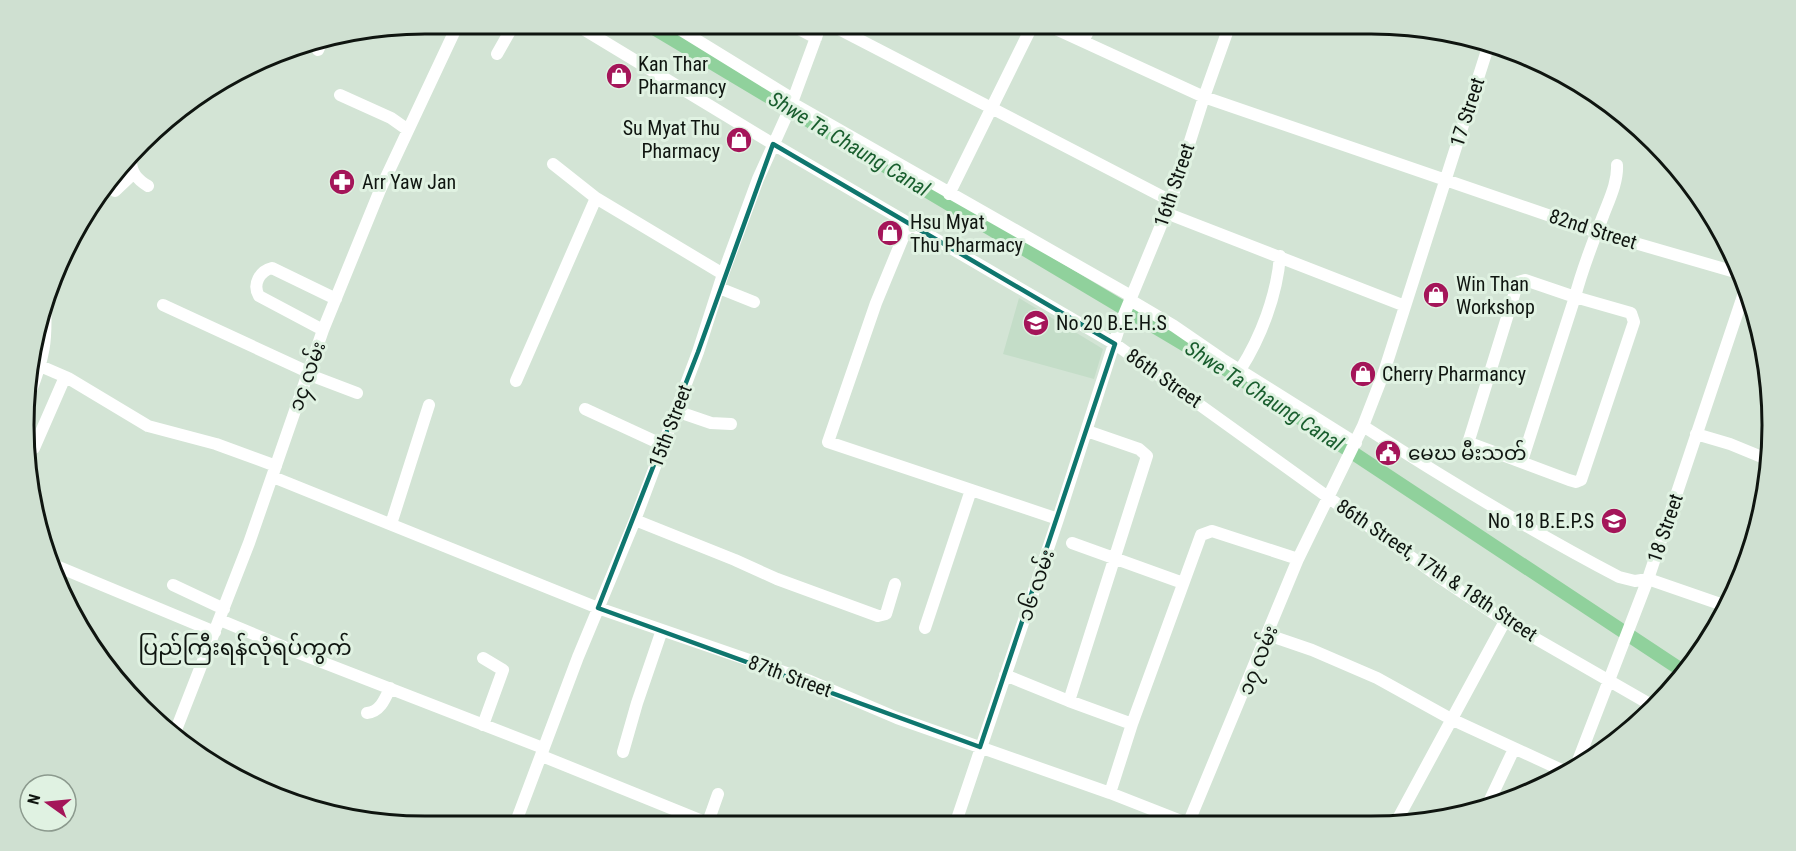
<svg xmlns="http://www.w3.org/2000/svg" width="1796" height="851" font-family="'Roboto Condensed','Noto Sans Myanmar',sans-serif">
<rect width="100%" height="100%" fill="#d3e4d5"/>
<path fill="#c4ddc8" d="M1019,298L1103,349L1094,379L1003,354Z"/>
<g fill="none" stroke-linecap="round" stroke-linejoin="round">
<path stroke="#90d19c" stroke-width="14" d="M647,24L1229,371L1686,673"/>
<path stroke="#fff" stroke-width="12" d="M575,24L773,144L1115,344L1439,577L1505,621L1653,706
M671,24L793,99
M789,24L816,38
M829,24L1171,201
M1045,24L1204,97L1597,232L1742,274
M1083,41L1092,24
M318,50L322,41
M497,54L514,24
M340,95L391,118L408,130
M792,103L1131,296
M131,161C131,173 138,180 148,186
M553,164L596,198L723,274
M115,191L134,173
M949,194L1033,24
M1166,213L1405,306
M909,223L876,303L828,442L1058,519
M719,288L754,302
M1130,300L1174,326L1222,359L1356,443
M163,305L308,372
M323,330L259,296C252,284 260,271 272,268L336,299
M31,362L68,378L148,426L216,444L276,466
M1240,370C1261,337 1277,295 1280,256
M307,374L357,393
M516,381L596,198
M30,393C44,358 47,341 45,303
M585,409L663,445
M676,411L711,423L731,424
M1363,426C1447,480 1531,531 1619,577L1635,581L1648,579L1726,606
M1087,431L1139,449L1147,456L1069,701L1132,724
M1696,434L1730,444L1769,460
M34,448L65,377
M1522,461L1575,297L1525,280L1518,282L1469,440L1470,443L1569,480L1576,482L1581,480L1634,322L1631,313L1575,297C1582,269 1593,242 1603,216C1609,200 1618,182 1617,165
M273,477L598,608L810,681L897,718L1110,793L1189,824
M635,520L735,560L777,579L878,616L886,614L895,584
M391,524L429,405
M1072,543L1183,583
M54,565L215,632
M173,585L224,609
M220,620L301,654L543,748
M925,628L971,490
M1268,635L1312,650L1377,678L1451,719L1566,772
M1005,675L1069,701
M367,713C380,712 385,699 390,688
M483,725L503,670L483,658
M174,735L249,543L323,330L380,190L458,24
M623,752L637,703L662,630
M542,756L700,820L710,826
M1576,766L1648,579L1746,287
M244,779L298,804
M1110,793L1132,724L1201,535L1212,531L1298,559
M1487,806L1514,749
M1192,818L1203,824
M1188,824L1298,559L1363,426L1384,372L1489,44
M1395,824L1505,621
M707,825L718,794
M955,825L1058,519L1121,322L1171,201L1204,97L1230,24
M514,827L578,657L635,520L698,352L723,274L758,179L790,108L821,24"/>
</g>
<path fill="none" stroke="#0f766e" stroke-width="4.5" stroke-linejoin="round" d="M773,144L1115,344L980,747L598,608L698,352Z"/>
<defs>
<g id="shop-disc" transform="scale(1.35)"><circle r="9.5" fill="#a41559" stroke="#e0f2e2"/><path d="M-5-2.5h2.3a2.7 3.5 0 0 1 5.4 0H5L5.5 6h-11ZM-1.5-2.5h3a1.5 2.3 0 0 0-3 0Z" fill="#fff"/></g>
<g id="pharmacy-disc" transform="scale(1.35)"><circle r="9.5" fill="#a41559" stroke="#e0f2e2"/><path d="M-2-6h4v4h4v4h-4v4h-4v-4h-4v-4h4Z" fill="#fff"/></g>
<g id="school-disc" transform="scale(1.35)"><circle r="9.5" fill="#a41559" stroke="#e0f2e2"/><path d="M0-5L7-2L0 1L-7-2ZM-4 1L0 2.5L4 1V4Q0 6-4 4Z" fill="#fff"/></g>
<g id="civic-disc" transform="scale(1.35)"><circle r="9.5" fill="#a41559" stroke="#e0f2e2"/><path d="M-.6-6.5H3V-4.5H.6V-3L4-1V1h2V6H-6V1h2V-1L-.6-3ZM-1.2 2.5V6h2.4V2.5Z" fill="#fff"/></g>
</defs>
<g fill-rule="evenodd">
<use href="#shop-disc" x="619" y="76"/>
<use href="#shop-disc" x="739" y="140"/>
<use href="#pharmacy-disc" x="342" y="182"/>
<use href="#shop-disc" x="890" y="233"/>
<use href="#shop-disc" x="1436" y="295"/>
<use href="#school-disc" x="1036" y="323"/>
<use href="#shop-disc" x="1363" y="374"/>
<use href="#civic-disc" x="1388" y="453"/>
<use href="#school-disc" x="1614" y="521"/>
</g>
<g text-anchor="middle" dominant-baseline="central" stroke-width="6" stroke-linejoin="round" paint-order="stroke">
<g font-size="20" fill="#0f1510" stroke="#e0f2e2" text-anchor="start">
<text x="638" y="64">Kan Thar<tspan x="638" dy="23">Pharmancy</tspan></text>
<text x="720" y="128" text-anchor="end">Su Myat Thu<tspan x="720" dy="23">Pharmacy</tspan></text>
<text x="362" y="182">Arr Yaw Jan</text>
<text x="910" y="222">Hsu Myat<tspan x="910" dy="23">Thu Pharmacy</tspan></text>
<text x="1456" y="284">Win Than<tspan x="1456" dy="23">Workshop</tspan></text>
<text x="1056" y="323">No 20 B.E.H.S</text>
<text x="1382" y="374">Cherry Pharmancy</text>
<text x="1408" y="453">မေဃ မီးသတ်</text>
<text x="1594" y="521" text-anchor="end">No 18 B.E.P.S</text>
</g>
<g font-size="20" fill="#0f1510" stroke="#e0f2e2">
<text transform="translate(1467 112) rotate(-72)">17 Street</text>
<text transform="translate(1174 185) rotate(-71)">16th Street</text>
<text transform="translate(1593 229) rotate(18)">82nd Street</text>
<text transform="translate(307 376) rotate(-70)">၁၄ လမ်း</text>
<text transform="translate(1164 378) rotate(35)">86th Street</text>
<text transform="translate(670 426) rotate(-69)">15th Street</text>
<text transform="translate(1665 528) rotate(-71)">18 Street</text>
<text transform="translate(1437 570) rotate(34)">86th Street, 17th &amp; 18th Street</text>
<text transform="translate(1036 585) rotate(-71)">၁၆ လမ်း</text>
<text transform="translate(1258 660) rotate(-68)">၁၇ လမ်း</text>
<text transform="translate(790 676) rotate(20)">87th Street</text>
</g>
<g font-size="21" font-style="italic" fill="#195e2e" stroke="#e0f2e2">
<text transform="translate(849 144) rotate(31)">Shwe Ta Chaung Canal</text>
<text transform="translate(1264 396) rotate(33)">Shwe Ta Chaung Canal</text>
</g>
<g font-size="22" fill="#0f1510" stroke="#e0f2e2">
<text x="245" y="647">ပြည်ကြီးရန်လုံရပ်ကွက်</text>
</g>
</g>
<path d="M0 0H1796V851H0ZM425 34H1371A391 391 0 0 1 1762 425V425A391 391 0 0 1 1371 816H425A391 391 0 0 1 34 425V425A391 391 0 0 1 425 34Z" fill="#cfe0d1" fill-rule="evenodd"/>
<path fill="none" stroke="#0f1510" stroke-width="3" d="M425 34H1371A391 391 0 0 1 1762 425V425A391 391 0 0 1 1371 816H425A391 391 0 0 1 34 425V425A391 391 0 0 1 425 34Z"/>
<g transform="translate(48 803) rotate(285)"><circle r="28" fill="#e0f2e2" stroke="#8c9a8e" stroke-width="1.5"/>
<path d="M0-4.5L10 22L0 15L-10 22Z" fill="#a41559"/>
<text y="-9" font-size="16" font-weight="bold" text-anchor="middle" fill="#0f1510">N</text>
</g>
</svg>
